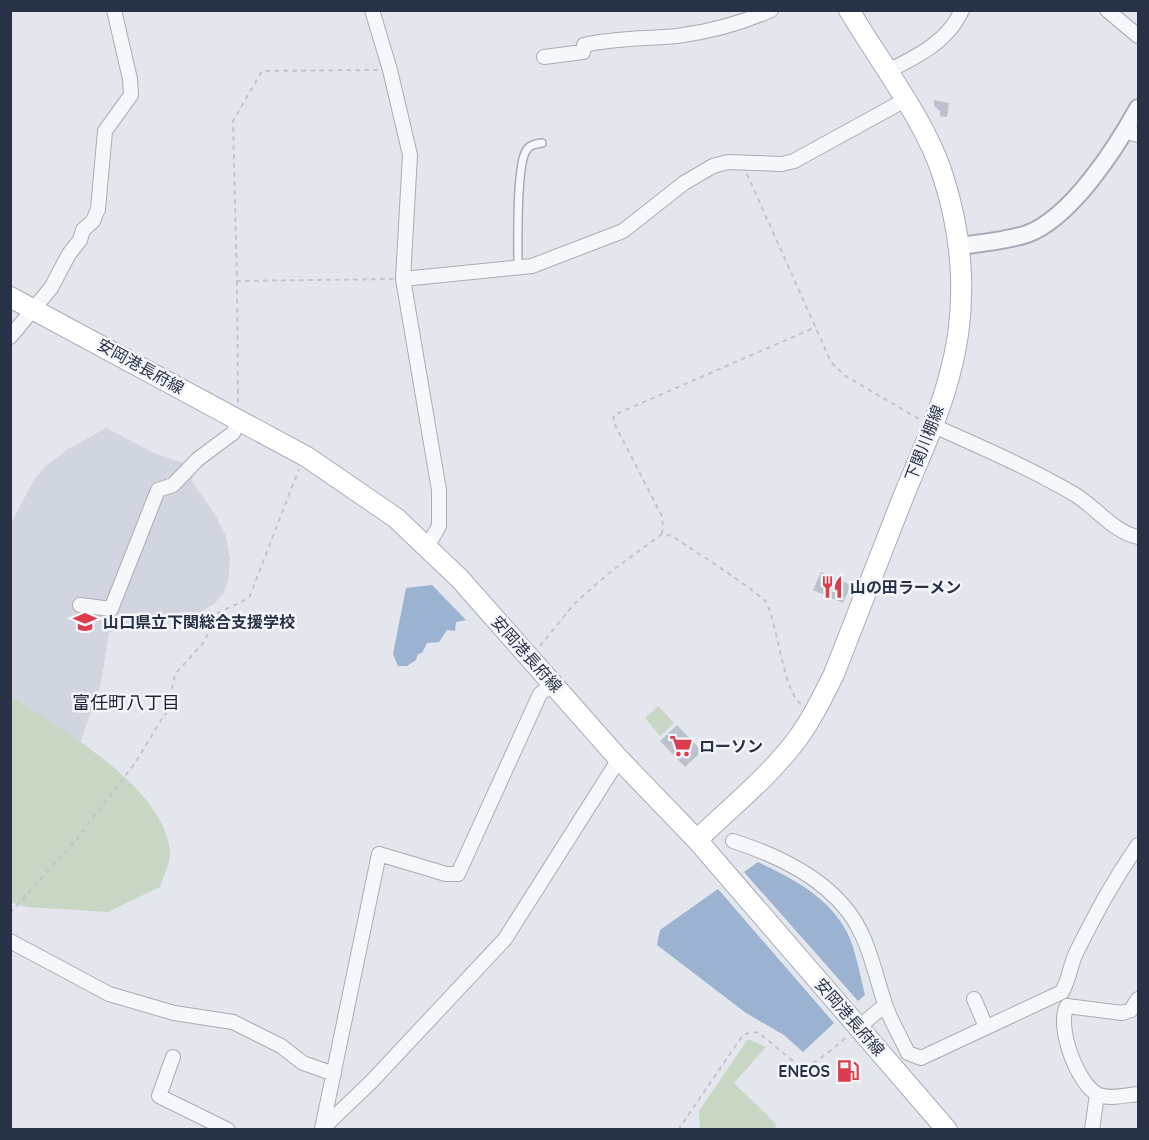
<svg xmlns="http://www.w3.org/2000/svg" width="1149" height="1140" font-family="Quicksand,'Noto Sans JP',sans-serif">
<rect width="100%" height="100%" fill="#e3e6ec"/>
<path fill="#d1d5df" d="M106,428L156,454L194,466L192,482L214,513L226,537L230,559L228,581L224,592L216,602L194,617H180L141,628H120L109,633L101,683L73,763L11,805V523L35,478L47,465L68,449Z"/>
<path fill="#c7d7c3" d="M11,696C60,729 165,787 170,852C171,862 163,877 160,887L108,912L27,907L11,902Z
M658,706L674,723L660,736L645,718Z
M748,1039L766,1047L734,1083L777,1125L774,1129H700L699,1111Z"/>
<path fill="#9bb2d0" d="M432,585L466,620L456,622L455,631L447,630L439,642L427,643L422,653L418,654L416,660L407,666H398L393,654L406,588Z
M758,862C792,878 829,897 847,932C856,951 860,975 865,995L858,1001L744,872Z
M718,889L834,1023L803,1052L784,1035L746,1013L657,945L660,930Z"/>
<path fill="#bcc2cd" d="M934,100L949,103L947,117L940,116V111L934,106Z
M821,572L851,585L843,603L813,590Z
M677,725L702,751L685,767L660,741Z"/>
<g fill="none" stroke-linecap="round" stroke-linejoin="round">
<g stroke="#a7acb7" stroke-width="10">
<path id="service" d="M518,268C518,246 516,167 526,151C529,145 535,144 542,143"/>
</g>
<g stroke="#a7acb7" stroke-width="16">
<path id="minor" d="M372,10L390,70L410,155L403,279L439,490V526L427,547
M1107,10L1138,36
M544,57L583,52L584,45C615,38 645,39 677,36C708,32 742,23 771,10
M886,72C916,57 948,42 962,10
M1125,131L1138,135
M403,279L532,266L623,231L684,183L713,166L728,162L782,164L794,161L905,100
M10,337L51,288L69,254L80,240L83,230L93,221L98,209L105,131L131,95L130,79L114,10
M932,425C980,447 1028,467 1074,494C1096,507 1113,532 1138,537
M80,605L111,609L158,490L173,485L198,459L233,433L240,420
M733,841C783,857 841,885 863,937C873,959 878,984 886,1007C892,1023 901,1038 908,1053L921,1058L1062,992C1069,980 1070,966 1076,953C1096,913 1113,881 1138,845
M10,941L109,994L174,1013L233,1022L281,1046L303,1063L334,1074
M974,999L986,1027
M1067,1006C1056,1026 1077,1083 1097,1094C1109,1100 1126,1095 1138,1094
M1067,1006L1122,1013L1131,1010L1138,999
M859,1027L879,1010L887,1009
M173,1057L159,1096L228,1130
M322,1129L379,854L446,874H458L540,694L553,684
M322,1129L372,1081L505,939L619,759
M1092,1130L1097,1094"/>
</g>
<g stroke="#a7acb7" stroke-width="20">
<path id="tertiary" d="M959,246C982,243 1006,241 1027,234C1071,218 1116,148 1138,108"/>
</g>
<g stroke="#a7acb7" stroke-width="22">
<path id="secondary" d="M10,297L307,457L396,518L460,579L619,759L697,840L947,1130
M697,840C731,807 770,776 798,738C813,718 823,696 834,674C857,616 879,558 902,500C918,460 938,419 949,377C968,311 964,241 943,176C926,121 879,61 849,10"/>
</g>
<path stroke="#c0c4cb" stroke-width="2" stroke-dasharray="4.5 4.5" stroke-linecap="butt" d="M378,70L262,71L233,121L237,281L393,279
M747,174L831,362L844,375L919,419
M237,281L238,404
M662,534L663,518L613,421L614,415L816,327
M540,646L574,604L609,573L662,534L672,536C687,546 760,593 766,602C778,624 783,693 802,705
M10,913L76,840L135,763L168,709L175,674L204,642L218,613L249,598L299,469
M678,1130L743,1035L752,1032L759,1033L799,1066C813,1069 836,1045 848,1036"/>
<use href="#service" stroke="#f6f7fa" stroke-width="7"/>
<use href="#minor" stroke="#f6f7fa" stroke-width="14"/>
<use href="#tertiary" stroke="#f6f7fa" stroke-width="16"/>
<use href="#secondary" stroke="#fff" stroke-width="20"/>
</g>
<defs>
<g id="restaurant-bare" transform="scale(1.8)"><path d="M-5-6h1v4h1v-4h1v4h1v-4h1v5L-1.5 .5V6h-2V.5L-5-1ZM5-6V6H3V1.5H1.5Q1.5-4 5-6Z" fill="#dd3c4c" stroke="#f3f5f9" stroke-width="2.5" paint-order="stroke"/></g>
<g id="school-bare" transform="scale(1.8)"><path d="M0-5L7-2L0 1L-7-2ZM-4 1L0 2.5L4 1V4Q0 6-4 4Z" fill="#dd3c4c" stroke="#f3f5f9" stroke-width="2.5" paint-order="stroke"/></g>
<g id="supermarket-bare" transform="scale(1.8)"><path d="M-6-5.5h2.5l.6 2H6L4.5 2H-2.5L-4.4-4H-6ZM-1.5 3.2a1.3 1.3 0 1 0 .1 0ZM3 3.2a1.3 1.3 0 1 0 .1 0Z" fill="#dd3c4c" stroke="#f3f5f9" stroke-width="2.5" paint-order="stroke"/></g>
<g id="fuel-bare" transform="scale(1.8)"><path d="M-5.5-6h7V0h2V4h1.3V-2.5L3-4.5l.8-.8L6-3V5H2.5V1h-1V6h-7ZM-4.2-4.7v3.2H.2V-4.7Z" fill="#dd3c4c" stroke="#f3f5f9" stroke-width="2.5" paint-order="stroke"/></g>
</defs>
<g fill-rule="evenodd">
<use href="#restaurant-bare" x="832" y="587"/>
<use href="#school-bare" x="85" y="622"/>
<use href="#supermarket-bare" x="681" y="746"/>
<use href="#fuel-bare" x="848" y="1071"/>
</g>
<g text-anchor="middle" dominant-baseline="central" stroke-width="5" stroke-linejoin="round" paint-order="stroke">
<g font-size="16" fill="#283247" stroke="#f3f5f9">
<text transform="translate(141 366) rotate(29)">安岡港長府線</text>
<text transform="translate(924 443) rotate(-69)">下関川棚線</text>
<text transform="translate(527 654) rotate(48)">安岡港長府線</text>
<text transform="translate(850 1017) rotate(49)">安岡港長府線</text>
</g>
<g font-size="16" font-weight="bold" fill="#283247" stroke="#f3f5f9" text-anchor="start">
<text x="850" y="587">山の田ラーメン</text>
<text x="103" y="622">山口県立下関総合支援学校</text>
<text x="699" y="746">ローソン</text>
<text x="830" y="1071" text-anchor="end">ENEOS</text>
</g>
<g font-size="18" fill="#1b2338" stroke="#f3f5f9">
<text x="126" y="702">富任町八丁目</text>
</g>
</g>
<rect width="1149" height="1140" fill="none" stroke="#283247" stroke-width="24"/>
</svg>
